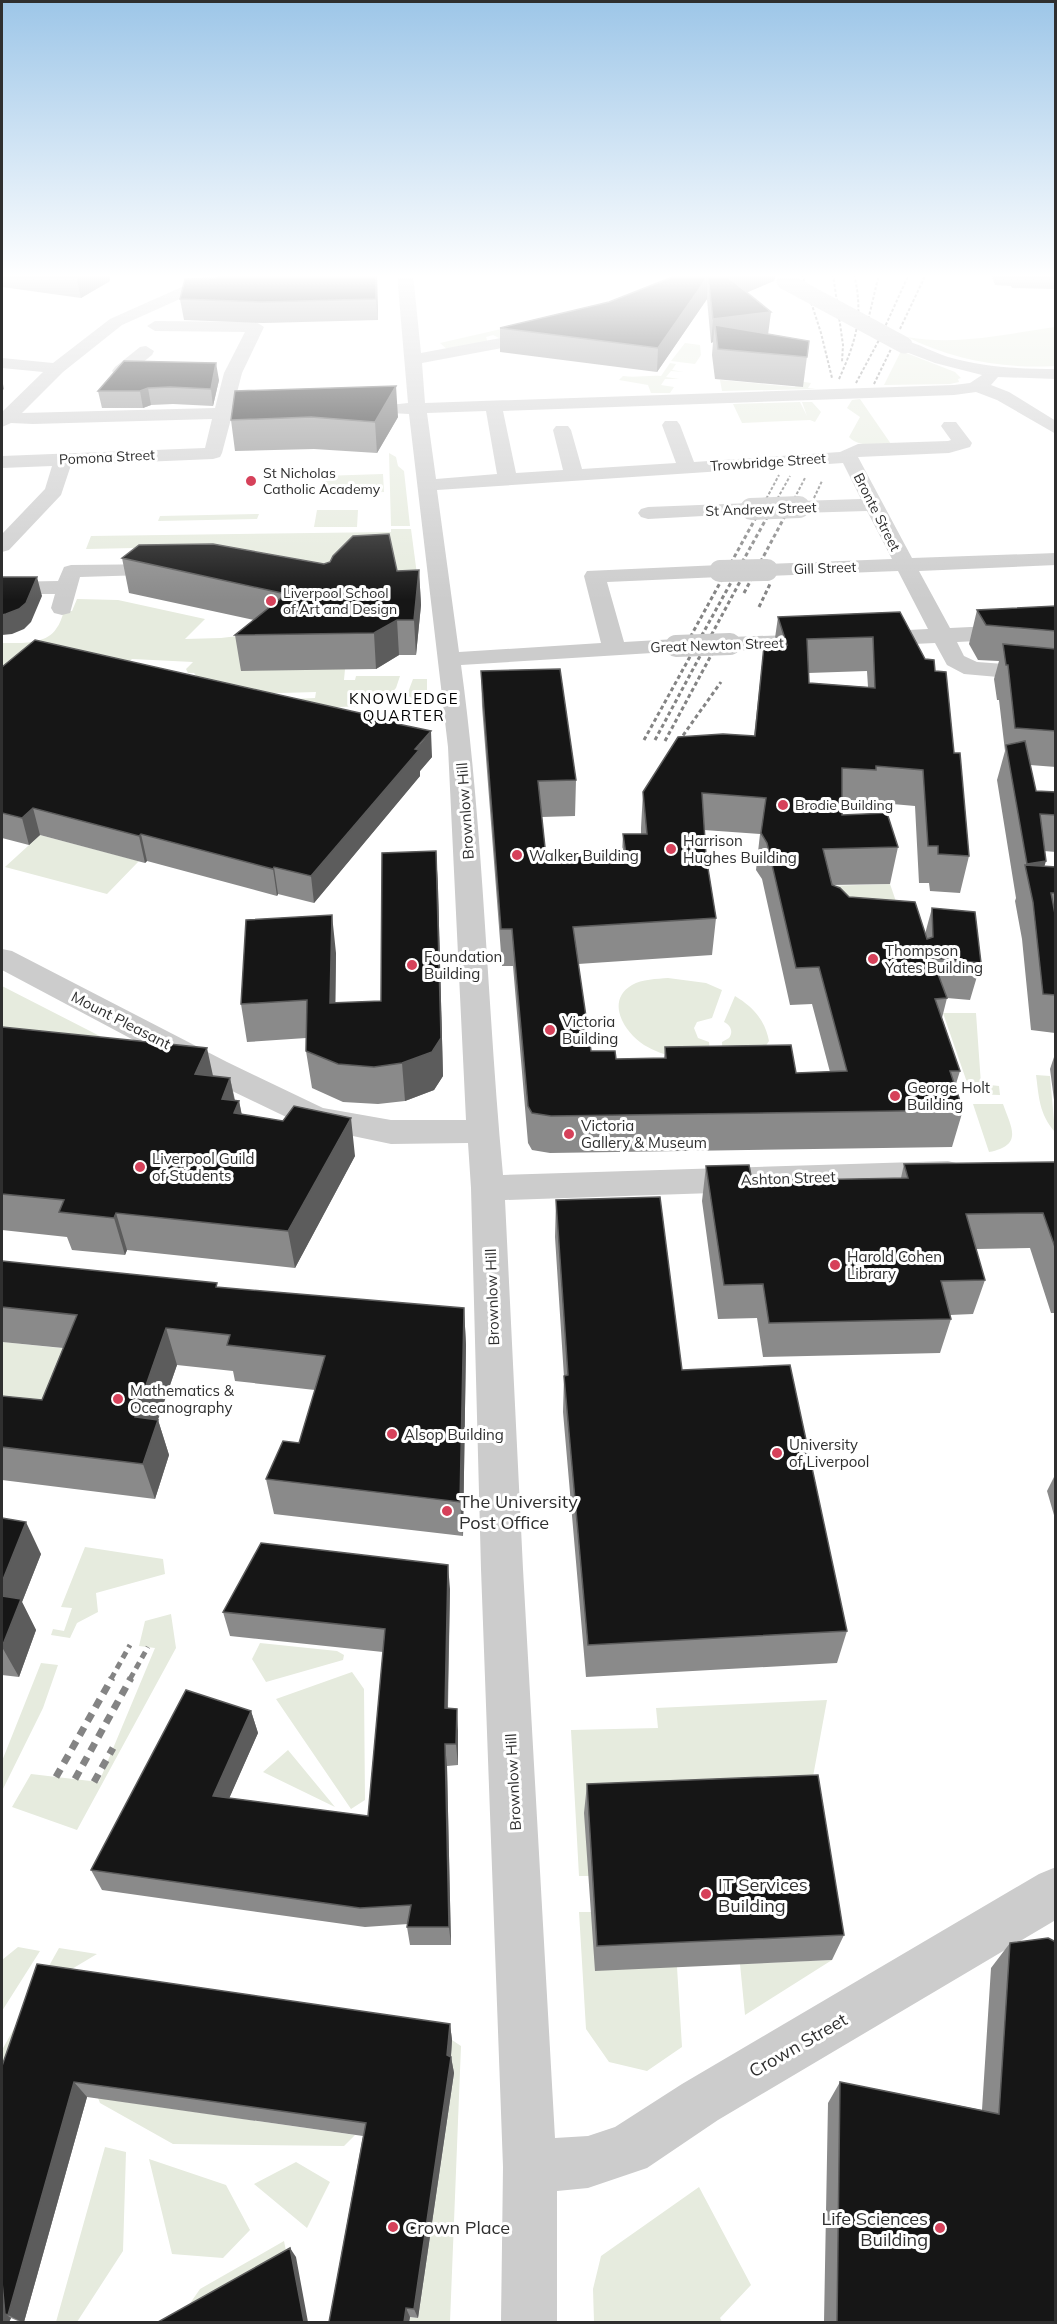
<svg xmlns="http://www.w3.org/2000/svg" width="1057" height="2324" font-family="Mulish,sans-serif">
<rect width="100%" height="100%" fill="#fff"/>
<path fill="#e6ebde" d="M510,327L503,340L493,335L486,337L488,343L449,351L440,343Z
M1055,327V366C1004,369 953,360 907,337C958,346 1005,334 1055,327Z
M685,343L700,345L701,355L695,364L671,361Z
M901,351L955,372L961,378L958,379L959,382L950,384L884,385Z
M670,363L676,364L672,370L684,372L671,371L666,377L679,379H665L661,385L674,387L670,393H651L648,385L619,380L623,376C636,378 648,375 661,376Z
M720,380L795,387L798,381L811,383L808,388L816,389L722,391Z
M860,399L891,444C876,444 860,448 849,437L860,417L847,408L852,400Z
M800,402L807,416L802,402H812L821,412L815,422L810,420L742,423L733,404Z
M389,453L396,457L398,466L404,471L410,526H391Z
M383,474L384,492L322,494V476Z
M317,510H358L357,527H314Z
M259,514L257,519L158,521L160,516Z
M391,529H411L421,605L356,570L134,548L86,549L91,536L391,532Z
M77,599L118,600L205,619L185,639L221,638L279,631L345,669L344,680H355L356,676H400L396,688L387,698L359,706L321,708L292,699L315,698L316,692L240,694L202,684L194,673H188L186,669L193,662L132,659L108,680L2,699V643C18,643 46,645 56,629C60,624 62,617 64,611H72Z
M413,679H427V708L407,695Z
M40,835L139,861L107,894L5,867Z
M890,884L901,916L854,918L827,886Z
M668,978L706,983L722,990L712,1018L697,1022L694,1028L698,1038L709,1042L711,1066C689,1060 663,1057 644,1045C624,1032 605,1001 632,985C642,979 657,979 668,978Z
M2,986L131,1052L2,1043Z
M735,996C753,1007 765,1020 769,1041L761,1053L723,1066L722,1042L729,1038C734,1031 730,1025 724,1022Z
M943,1013H976L981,1084L999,1086L1000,1095L971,1094Z
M1036,1075L1050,1076L1055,1132C1039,1114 1039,1097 1036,1075Z
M973,1104H1003C1012,1129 1023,1145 989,1152Z
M2,1342L90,1351L56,1436L2,1430Z
M85,1547L163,1559L165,1574L96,1593L98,1612L77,1623L70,1638L51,1635L53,1629L64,1631L72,1608L61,1607Z
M171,1614L176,1648L77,1830L12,1807L31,1774L99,1782L155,1648L139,1646L145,1621Z
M260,1643L337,1651L344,1655L343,1660L266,1682L252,1659Z
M41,1663L58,1665L43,1708L2,1791V1761Z
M352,1672L364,1689L365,1800L351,1809L276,1699Z
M827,1700L808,1804L589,1876H579L571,1730L658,1728L656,1708Z
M288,1750L335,1807L263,1772Z
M579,1912H591L677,1967L682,2047L647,2071L609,2062L586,2029Z
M18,1947L40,1951L2,2011V1960Z
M59,1948L97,1954L50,1982L2,2126V2050Z
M832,1960L745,2015L740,1964Z
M452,2040L461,2046L450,2322H409L410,2317L418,2318L454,2073L449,2071Z
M98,2098L355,2135L344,2146L173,2144L100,2103Z
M105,2147L126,2152L123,2251L77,2322H56Z
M149,2159L226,2185L250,2230L223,2258L172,2254Z
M296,2162L330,2182L307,2228L254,2184Z
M699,2187L751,2285L720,2318L722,2322H594L593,2289L601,2256Z
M284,2241L288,2261L177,2322L200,2289Z"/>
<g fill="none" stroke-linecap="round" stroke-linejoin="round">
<path fill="#ccc" fill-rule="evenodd" d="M211,274H231L229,277L122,325L63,372L22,413L215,408L224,373L245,332L155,331L147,326L155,321L256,322L264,327L242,373L233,408L276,407L282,408L285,412L282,416L231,419L222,453L220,457L213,459L71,465L61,495L9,550L2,552V534L45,489L52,466L2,468V456L205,448L212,419L33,424L11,423L2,427V412L43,372L2,368V358L53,363L110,319Z
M397,274H413L421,353L544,330L552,335L544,340L422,363L425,403L954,385L970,383L982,375L935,363L898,349L896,345L904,340C919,344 933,352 948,357C983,367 1019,369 1056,369V379L998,377L991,385L1009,392L1056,421V434L997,400L976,392L954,395L503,411L516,473L563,470L553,430L556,426H568L571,430L582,469L676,463L662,425L665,421H677L680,425L694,462L840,452L858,444L948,441L951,440L941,426L944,422H956L972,443L970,447L949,453L858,457L912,558L1056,553V565L919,571L950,628L1056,623V637L957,642L964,656L977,662L1056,668V682L964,674L947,665L935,643L869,646L861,644L858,639L861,634L869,632L928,629L898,571L767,576L760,574L756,570L760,566L767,564L892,559L867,511L799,513L792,511L789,507L792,503L799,501L861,499L843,463L437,490L459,652L601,643L584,576L587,571L720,565L727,567L731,571L727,575L720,577L607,582L624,642L676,639L684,641L687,646L684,651L461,665C484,834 487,1005 503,1175L948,1161L960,1164L965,1173L960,1182L948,1185L505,1200L523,1569L555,2138L588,2136L615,2127L682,2084L1039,1874L1056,1867L1054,1921L718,2120L647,2168L588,2188L557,2191V2322H501L503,2167L481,1569L471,1188L468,1143L391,1144L305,1126L205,1078L2,970V949L12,951L227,1062L323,1108L391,1120H466L448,747L409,414L390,413L387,409L390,405L408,403ZM486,411L497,474L436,479L427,413Z
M146,346L154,351L152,355L127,375H115L112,371L115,367L140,347Z
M751,503L758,505L761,509L758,513L648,519L641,517L638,513L641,509L648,507Z
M170,564L177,566L181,570L177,574L80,577L70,613L62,615L54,613L51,608L55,594H2V582L58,581L64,567L71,565Z
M820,634L828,636L831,641L828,646L730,651L722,649L719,644L722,639L730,637Z"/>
<path stroke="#848484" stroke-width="2" stroke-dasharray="3 2" stroke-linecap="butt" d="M802,274L821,333L832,378
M833,274L843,345L842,362
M866,329L879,274
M900,329L926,274
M839,379C856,341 864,316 854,274
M856,383L879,340L909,274
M874,384L891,349
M814,498L822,481
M764,503L779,475
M775,503L790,476
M792,503L805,478"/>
<path stroke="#848484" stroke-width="3" stroke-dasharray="4 3" stroke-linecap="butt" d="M744,593L793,501
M759,607L771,582
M687,643L765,501
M644,740L776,501
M655,740L743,576
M665,741L722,635
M679,741L721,682"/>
<path stroke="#848484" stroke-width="5" stroke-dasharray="7 5" stroke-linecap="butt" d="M111,1679L130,1645
M130,1679L148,1647"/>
<path stroke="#848484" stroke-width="7" stroke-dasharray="9 7" stroke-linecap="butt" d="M56,1777L112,1678
M75,1779L131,1678
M94,1782L113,1748"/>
<path stroke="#ccc" stroke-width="17" d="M785,281L904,345"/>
<path stroke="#ccc" stroke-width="22" d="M751,509L799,507
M720,571L767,570
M676,646L730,644"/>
</g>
<path fill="#8a8a8a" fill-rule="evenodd" d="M2,274H109L110,281L81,298L2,287Z
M218,274H377L378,320L264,323L184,320L180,299L217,278Z
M680,274H778L776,275L774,281L746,292L768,334L809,341L803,387L715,379L712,355L713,342L711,343L707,299L657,372L500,352V328L609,302Z
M991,274H1056V289L1012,288L1011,286L995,285Z
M219,380L213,406L173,404L151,405L143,408H102L98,391Z
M235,391L398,417L377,453L314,449L235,451L231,420Z
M122,558L324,564L397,571L419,570L421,605L416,655H399L376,669L241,671L235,635L254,620L129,593Z
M1056,606V767L1030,765L1036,791L1056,792V852L1044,851V866L1056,867V1030L1055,1033L1031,1030L1022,939L1015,901L1016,898L997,780L1005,751L999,700H997L994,679L999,661L978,660L969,644L977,610Z
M900,612L925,659L935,671L954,753L969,856L960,893L930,891L929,883H919L915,806L870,802L869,806L842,804V815L898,847L890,884L832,885L849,897L925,934L932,908L981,963L970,1000L947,998L942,1018L960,1071L955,1087L963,1110L952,1147L550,1153L532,1150L528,1143L513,966H502L482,706L481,671L576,780L575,816L542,817L546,857L622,854L623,834H641V828L643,792L754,736L764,646L774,645L778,617ZM867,671L868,687L809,683L808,673ZM704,830L760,834L756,870L762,879L790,1005L812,1004L830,1072L796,1073L665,1047L664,1058L616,1059L591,1051L578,964L712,955L716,918L706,856Z
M2,667L400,724L432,757L420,771V776L314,903L278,894L277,896L147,861L145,863L40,835L29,845L2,838Z
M436,851L438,888L443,1076L434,1090L405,1101L378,1104L343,1102L312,1088L306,1051V1038L247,1042L241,1004L336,953L335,1003L381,1001Z
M2,1027L213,1076L230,1078L235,1100L239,1101L242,1115L355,1156L295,1268L127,1250L125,1255L72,1250L67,1237L2,1230Z
M1056,1051V1115L1050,1069Z
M1056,1162V1313H1051L1030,1248L976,1249L985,1280L973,1314L950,1315L951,1319L940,1353L763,1357L757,1318L718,1319L702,1201L706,1166L752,1181L901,1178L904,1164Z
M556,1200L682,1370L847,1631L837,1663L586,1677L563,1412L564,1377L555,1237Z
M2,1261L218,1288L464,1308L466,1345L463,1536L274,1514L266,1479L299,1443L315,1390L235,1381L233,1371L177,1365L158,1420L169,1455L155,1499L2,1480V1396L42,1400L63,1348L2,1342Z
M1056,1473V1522L1047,1491Z
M2,1518L41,1554L22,1602L36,1630L19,1677L2,1675Z
M450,1589L448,1708L458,1731V1765L447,1766L451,1945H410L407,1927L408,1924L365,1927L102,1890L91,1870L251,1711L258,1733L229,1798L368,1816L383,1652L230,1636L223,1612Z
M587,1784L844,1935L832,1960L595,1971L584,1813Z
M1010,1943L1056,2322H824L828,2103L840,2082L982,2110L991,1968Z
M450,2024L452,2040L451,2057L454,2073L418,2318L410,2317L409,2322H329L363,2136L87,2097L24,2322H20L11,2318L9,2322H2V2066Z"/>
<path fill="#5c5c5c" d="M77,274H109L110,281L81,298L76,275Z
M376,274H377L378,320L376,299Z
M738,274H778L776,275L774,281L727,301L729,278Z
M708,276L707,299L657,372L658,348Z
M771,312L768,335L715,325L713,342L711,343L713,319Z
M216,363L219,380L213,406L211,389Z
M2,379L4,389L2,391Z
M396,386L398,417L377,453L375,422Z
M148,388L151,405L143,408L140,391Z
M419,570L421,605L416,655L414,620Z
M37,577L42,596L31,622L24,629L12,634L2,635V615Z
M397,620L399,655L376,669L374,633Z
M431,731L432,757L420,771V776L314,903L311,876Z
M33,808L40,835L29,845L22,818Z
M141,834L147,861L145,863L139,836Z
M436,851L438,888L443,1076L434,1090L405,1101L402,1063Z
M1046,861L1035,898L1027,864Z
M274,867L278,894L277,896L273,869Z
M332,915L336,953L335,1041L330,1003Z
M207,1048L215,1085L195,1074Z
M230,1078L236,1108L239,1101L246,1138L222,1099Z
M351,1118L355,1156L295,1268L288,1231Z
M116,1213L127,1250L125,1255L114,1218Z
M464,1308L466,1345L463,1536L460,1502Z
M166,1328L177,1365L146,1453L135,1417Z
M158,1420L169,1455L155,1499L143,1464Z
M26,1522L41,1554L22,1602L36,1630L19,1677L2,1647V1582Z
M448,1565L450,1589L447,1730L445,1708Z
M457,1709L458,1731V1765L456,1744Z
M251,1711L258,1733L221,1817L213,1796Z
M445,1744L447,1766L451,1945L449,1927Z
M450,2024L452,2040L450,2069L451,2057L454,2073L418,2318L414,2309L447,2055Z
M74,2082L87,2097L24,2322H22L8,2315L5,2314L11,2318L9,2322H2V2285Z
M290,2248L296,2257L308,2322H304Z
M406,2308L410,2317L409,2322H404Z"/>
<path fill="#161616" stroke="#5c5c5c" stroke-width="1.5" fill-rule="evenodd" d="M218,274H376V299L262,302L180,299L185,279L217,278Z
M680,274H738L729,278L771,312L713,319L708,276L658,348L500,328L609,302Z
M715,325L809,341L807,357L718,349Z
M124,361L216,363L211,389L170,387L148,388L140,391H98Z
M396,386L375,422L311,417L231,420L235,391Z
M389,534L397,571L419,570L414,620H397L374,633L235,635L286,594L122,558L139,545L213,544L324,564L330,562L333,556L353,536Z
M2,577H37L26,603L19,609L6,614L2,615Z
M1056,606V631L986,625L977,610Z
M900,612L925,659L934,660L935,671L946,672L954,753H960L969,856L938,854V846H928L923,770L876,766V770L842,768V815L887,813L898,847L823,849L832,885L840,888L849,897L915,902L927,939L933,937L932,908L975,912L981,963L932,958L947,998L935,999L960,1071H950L963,1110L551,1116L532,1113L528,1106L512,929H501L481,671L560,669L576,780L538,781L546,857L626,854L623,834H647L643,792L678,737L723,734L755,736L764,646L787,645L778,617ZM873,637L875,688L809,683L807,639ZM702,793L766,798L761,833L767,843L796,968L819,967L847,1071L796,1073L791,1045L665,1047L666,1058L616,1059L615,1051H591L573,927L716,918L706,856Z
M35,640L400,722L398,724L431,731L415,749L419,750L311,876L274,867L273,869L141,834L139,836L33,808L22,818L2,813V667Z
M1003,644L1056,649V731L1015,728L1008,665H1006Z
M1025,741L1036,791L1056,792V815L1040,814L1046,861L1027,864L1006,745Z
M436,851L441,1038L432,1052L402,1063L374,1067L338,1064L306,1051L307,1000L241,1004L246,920L332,915L330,1003L381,1001L382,853Z
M1025,865L1056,867V893H1051L1056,919V995L1043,994L1033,902Z
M2,1027L207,1048L195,1074L230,1078L222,1099L239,1101L234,1113L283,1121L294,1106L351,1118L288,1231L116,1213L114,1218L59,1212L64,1200L2,1194Z
M1056,1162V1250L1043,1213L966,1214L985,1280L941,1281L951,1319L769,1323L763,1284L724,1285L706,1166L749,1165L752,1181L908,1178L904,1164Z
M660,1197L682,1370L790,1365L847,1631L588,1645L564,1376L568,1375L556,1200Z
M2,1261L217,1283L216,1287L464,1308L460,1502L266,1479L283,1441L299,1443L325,1356L227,1345L230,1335L166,1328L135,1417L158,1420L143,1464L2,1447V1396L42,1400L77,1315L2,1307Z
M2,1518L26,1522L2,1582Z
M261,1543L448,1565L445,1708L457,1709L456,1744H445L449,1927H407L411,1905L360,1908L91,1870L186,1690L251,1711L213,1796L368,1816L385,1629L223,1612Z
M2,1596L21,1599L2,1647Z
M818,1775L844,1935L597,1946L587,1784Z
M1048,1938L1056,1942V2322H837L840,2082L999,2114L1010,1943Z
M37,1964L450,2024L447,2055L451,2057L414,2309L406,2308L404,2322H329L366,2123L74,2082L8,2315L5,2314L2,2282V2285V2066Z
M290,2248L304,2322H158Z"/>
<linearGradient id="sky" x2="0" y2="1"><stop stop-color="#9dc6e8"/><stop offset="0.46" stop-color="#fff"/><stop offset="1" stop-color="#fff" stop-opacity="0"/></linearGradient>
<rect width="1057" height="600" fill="url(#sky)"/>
<g fill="#d6415a" stroke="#fff" stroke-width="2">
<circle cx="251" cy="481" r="6"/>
<circle cx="271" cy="601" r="6"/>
<circle cx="783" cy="805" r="6"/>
<circle cx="671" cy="849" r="6"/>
<circle cx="517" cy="855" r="6"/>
<circle cx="873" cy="959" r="6"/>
<circle cx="412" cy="965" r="6"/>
<circle cx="550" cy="1030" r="6"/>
<circle cx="895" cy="1096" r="6"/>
<circle cx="569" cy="1134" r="6"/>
<circle cx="140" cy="1167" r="6"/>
<circle cx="835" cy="1265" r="6"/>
<circle cx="118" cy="1399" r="6"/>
<circle cx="392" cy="1434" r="6"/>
<circle cx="777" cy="1453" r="6"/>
<circle cx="447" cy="1511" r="6"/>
<circle cx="706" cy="1894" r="6"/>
<circle cx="393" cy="2227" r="6"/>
<circle cx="940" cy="2228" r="6"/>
</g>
<g text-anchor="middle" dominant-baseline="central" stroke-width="6" stroke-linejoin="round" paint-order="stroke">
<g font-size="14" fill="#2f2f2f" stroke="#fff">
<text transform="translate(107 457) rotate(-3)">Pomona Street</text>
<text transform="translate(768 462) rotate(-4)">Trowbridge Street</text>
<text transform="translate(761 509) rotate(-2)">St Andrew Street</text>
<text transform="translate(877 512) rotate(63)">Bronte Street</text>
<text transform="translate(825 568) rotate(-2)">Gill Street</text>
<text transform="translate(717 645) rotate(-2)">Great Newton Street</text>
</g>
<g font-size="14" fill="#2f2f2f" stroke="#fff" text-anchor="start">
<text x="263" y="473">St Nicholas<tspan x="263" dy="16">Catholic Academy</tspan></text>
<text x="283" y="593">Liverpool School<tspan x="283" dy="16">of Art and Design</tspan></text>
<text x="795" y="805">Brodie Building</text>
</g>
<g font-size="15" letter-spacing="1.5" fill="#000" stroke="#fff">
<text x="404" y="698">KNOWLEDGE<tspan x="404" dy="17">QUARTER</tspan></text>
</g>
<g font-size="15" fill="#2f2f2f" stroke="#fff">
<text transform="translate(465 811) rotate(-94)">Brownlow Hill</text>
<text transform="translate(121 1020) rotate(27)">Mount Pleasant</text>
<text transform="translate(788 1178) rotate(-2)">Ashton Street</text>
<text transform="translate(492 1297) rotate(-92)">Brownlow Hill</text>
<text transform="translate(513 1782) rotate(-93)">Brownlow Hill</text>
</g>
<g font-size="15" fill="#2f2f2f" stroke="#fff" text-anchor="start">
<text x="683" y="840">Harrison<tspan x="683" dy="17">Hughes Building</tspan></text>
<text x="529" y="855">Walker Building</text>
<text x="885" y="950">Thompson<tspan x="885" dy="17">Yates Building</tspan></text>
<text x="424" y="956">Foundation<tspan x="424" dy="17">Building</tspan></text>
<text x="562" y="1021">Victoria<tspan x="562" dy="17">Building</tspan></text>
<text x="907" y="1087">George Holt<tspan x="907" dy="17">Building</tspan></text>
<text x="581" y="1125">Victoria<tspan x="581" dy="17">Gallery &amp; Museum</tspan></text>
<text x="152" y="1158">Liverpool Guild<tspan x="152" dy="17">of Students</tspan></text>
<text x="847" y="1256">Harold Cohen<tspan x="847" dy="17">Library</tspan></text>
<text x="130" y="1390">Mathematics &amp;<tspan x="130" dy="17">Oceanography</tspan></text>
<text x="404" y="1434">Alsop Building</text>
<text x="789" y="1444">University<tspan x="789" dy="17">of Liverpool</tspan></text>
</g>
<g font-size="18" fill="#2f2f2f" stroke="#fff" text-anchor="start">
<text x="459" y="1501">The University<tspan x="459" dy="21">Post Office</tspan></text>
<text x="718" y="1884">IT Services<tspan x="718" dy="21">Building</tspan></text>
<text x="928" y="2218" text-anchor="end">Life Sciences<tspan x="928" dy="21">Building</tspan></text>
<text x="405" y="2227">Crown Place</text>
</g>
<g font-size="18" fill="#2f2f2f" stroke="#fff">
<text transform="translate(798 2045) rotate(-30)">Crown Street</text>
</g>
</g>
<rect width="1057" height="2324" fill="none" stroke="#2f2f2f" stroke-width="6"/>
</svg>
